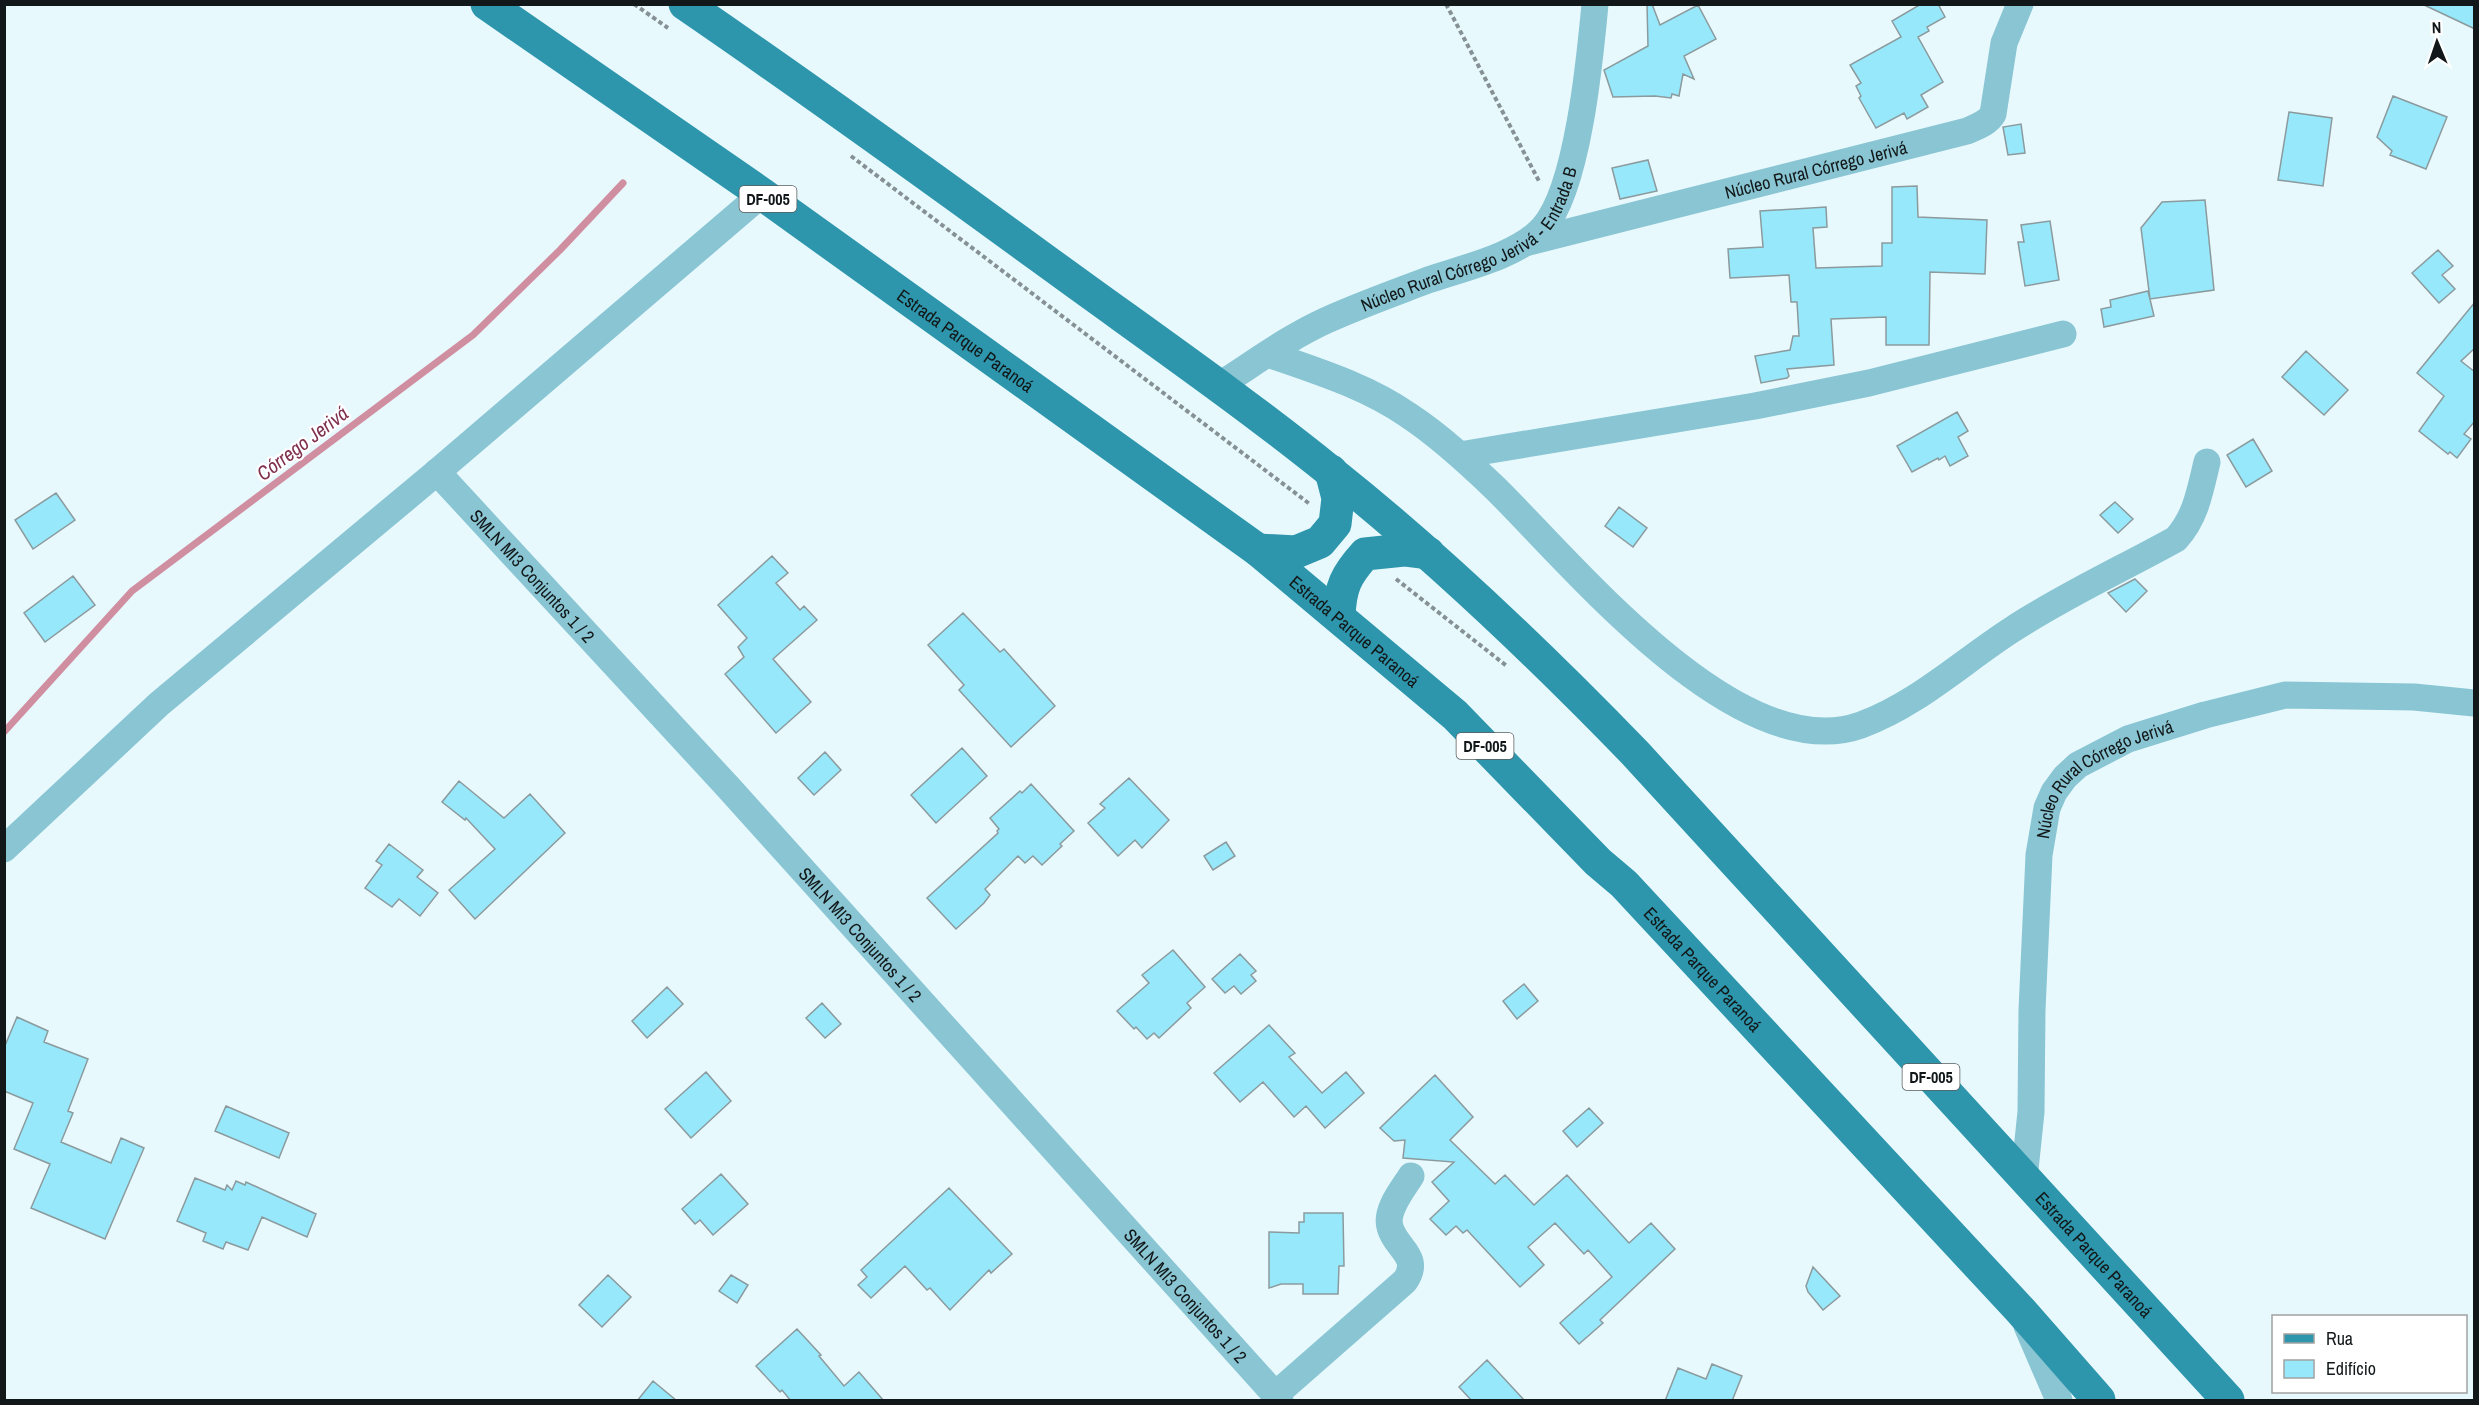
<svg xmlns="http://www.w3.org/2000/svg" width="2479" height="1405" font-family="'Archivo Narrow',sans-serif">
<rect width="100%" height="100%" fill="#e8f9fd"/>
<g fill="none" stroke-linecap="round" stroke-linejoin="round">
<path stroke="#d08ea1" stroke-width="7" d="M4,732L132,591L473,335L560,250L623,183"/>
</g>
<path fill="#97e8fb" stroke="#8b9a9d" stroke-width="1.5" d="M1647,4H1652L1660,25L1698,5L1716,39L1684,56L1694,79L1683,74L1679,96L1672,94L1671,98L1655,96L1613,97L1604,70L1648,46Z
M1921,4H1938L1945,17L1927,27L1929,31L1918,37L1943,82L1921,95L1928,107L1907,119L1904,113L1876,128L1859,98L1861,96L1856,86L1861,83L1850,65L1901,37L1892,21Z
M2422,4H2475V29Z
M2393,96L2447,117L2426,169L2390,155L2392,151L2377,137Z
M2289,112L2332,118L2323,186L2278,180Z
M2021,124L2025,153L2008,155L2003,127Z
M1648,160L1657,191L1620,199L1612,168Z
M1917,186L1918,217L1987,220L1985,274L1930,272L1929,345H1886V317L1831,319L1834,365L1787,369L1789,376L1787,378L1761,383L1755,356L1790,350L1793,336H1799L1797,302H1791L1789,275L1730,278L1728,249L1763,247L1760,211L1826,207L1827,227L1813,228L1816,268L1882,266V243H1892V187Z
M2205,200L2214,290L2150,299L2141,228L2162,202Z
M2050,221L2059,280L2025,286L2018,242H2024L2021,225Z
M2438,250L2453,266L2442,275L2455,289L2439,303L2412,273Z
M2148,291L2154,316L2104,327L2101,309L2111,307L2110,300Z
M2475,302V348L2461,361L2475,372V421L2464,434L2471,439L2457,458L2450,452L2448,454L2419,431L2444,396L2417,373Z
M2306,351L2348,390L2324,415L2282,377Z
M1957,412L1968,431L1958,437L1968,456L1950,466L1945,456L1939,460L1938,458L1912,472L1897,446Z
M2253,439L2272,471L2246,487L2227,455Z
M56,493L75,520L33,549L15,520Z
M2115,502L2133,519L2118,533L2100,515Z
M1619,507L1647,528L1633,547L1605,526Z
M772,556L788,573L776,583L800,610L804,606L817,620L773,659L811,702L776,733L725,674L744,657L738,647L747,638L718,605Z
M73,576L95,605L45,642L24,613Z
M2135,579L2147,591L2126,612L2108,593Z
M963,613L1000,652L1004,649L1055,706L1011,747L959,690L964,685L928,645Z
M962,748L987,776L936,823L911,795Z
M825,752L841,770L814,795L798,778Z
M1129,778L1169,820L1142,848L1135,840L1118,856L1088,823L1105,808L1100,804Z
M459,781L504,818L530,794L565,833L475,919L449,890L495,849L466,818L465,820L442,802Z
M1031,784L1074,831L1060,844L1062,846L1042,865L1033,856L1025,863L1018,856L985,889L990,895L984,903L956,929L927,898L998,833L997,831L999,829L990,818L1020,791L1022,793Z
M1226,842L1235,856L1213,870L1204,856Z
M389,844L423,870L417,877L438,893L420,916L399,899L392,907L365,888L382,865L376,861Z
M1173,950L1205,987L1187,1003L1191,1008L1159,1038L1154,1033L1147,1039L1136,1027L1134,1029L1117,1011L1149,983L1142,975Z
M1240,954L1256,971L1251,975L1256,981L1241,994L1234,986L1225,993L1212,979Z
M1524,984L1538,1001L1517,1019L1503,1001Z
M667,987L683,1004L647,1038L632,1021Z
M822,1003L841,1024L825,1038L806,1018Z
M17,1017L48,1031L44,1042L88,1059L68,1111L73,1113L61,1142L111,1163L121,1138L144,1148L105,1239L31,1208L50,1164L14,1149L33,1103L4,1091V1048Z
M1269,1025L1295,1053L1289,1057L1322,1093L1346,1072L1364,1093L1325,1128L1306,1106L1294,1117L1263,1082L1240,1102L1214,1073Z
M706,1072L731,1101L691,1138L665,1109Z
M1435,1075L1473,1117L1450,1140L1495,1184L1505,1175L1534,1205L1567,1175L1629,1243L1651,1223L1675,1249L1600,1320L1603,1323L1579,1344L1560,1323L1612,1277L1588,1250L1584,1254L1555,1223L1528,1247L1544,1265L1520,1287L1467,1230L1463,1233L1456,1226L1446,1235L1430,1219L1449,1201L1432,1182L1454,1162L1403,1158L1405,1140L1394,1141L1380,1128Z
M226,1106L289,1133L279,1158L215,1131Z
M1589,1108L1603,1123L1577,1147L1563,1131Z
M721,1174L748,1204L713,1235L700,1220L695,1224L682,1209Z
M195,1178L225,1190L227,1185L232,1190L236,1181L245,1185L246,1182L316,1214L307,1237L262,1217L248,1250L226,1242L223,1249L203,1241L206,1233L177,1221Z
M949,1188L1012,1254L991,1273L989,1270L950,1310L930,1288L927,1290L905,1266L871,1298L858,1285L867,1277L861,1270Z
M1304,1213H1343L1344,1266H1339L1338,1294H1303V1284H1281L1269,1288V1232L1299,1233V1222H1304Z
M1813,1267L1840,1296L1823,1310L1808,1292L1806,1286Z
M608,1275L631,1297L602,1327L579,1305Z
M731,1275L748,1285L737,1303L719,1291Z
M797,1329L821,1355L819,1356L844,1386L859,1372L884,1401H791L782,1390L780,1392L756,1366Z
M1487,1360L1525,1401H1472L1459,1387Z
M1712,1364L1742,1376L1732,1401H1665L1678,1368L1706,1379Z
M653,1381L677,1401H637Z"/>
<g fill="none" stroke-linecap="round" stroke-linejoin="round">
<path stroke="#859194" stroke-width="4" stroke-dasharray="4.5 3" stroke-linecap="butt" d="M634,4L668,28
M1446,4L1540,183
M851,156L1311,505
M1396,579L1508,667"/>
<g stroke="#89c5d3" stroke-width="27">
<path id="s1" d="M1525,243L1967,131C1976,127 1988,123 1993,114L2004,43L2020,4"/>
<path d="M1268,354C1317,371 1366,386 1408,415C1440,436 1469,463 1496,489C1573,565 1739,769 1861,725C1918,704 1963,661 2013,629C2065,595 2122,569 2176,539C2196,517 2200,491 2207,462"/>
<path id="s2" d="M1218,386C1253,364 1289,337 1327,320C1360,305 1394,293 1428,280C1463,268 1518,256 1543,228C1578,189 1590,58 1595,4"/>
<path d="M1460,455L1755,406L1869,383L2063,334"/>
<path id="s3" d="M437,472L728,787L1280,1400"/>
<path d="M4,849L159,704L437,472L762,194"/>
<path id="s4" d="M2024,1179L2031,1112L2032,1010L2039,855L2047,808L2054,792L2065,777L2078,765L2128,739L2205,715L2285,695L2414,697L2474,703"/>
<path d="M2027,1326L2059,1400"/>
<path d="M1275,1395L1405,1281C1422,1256 1395,1248 1390,1227C1385,1210 1403,1189 1411,1176"/>
</g>
<g stroke="#2d96ac" stroke-width="33">
<path id="s5" d="M487,4L762,194L1258,550L1455,715L1598,862L1624,884L2021,1311L2099,1400"/>
<path id="s6" d="M685,4C806,87 924,172 1042,258C1139,329 1238,397 1331,472C1439,558 1539,654 1635,753L2228,1400"/>
<path d="M1258,550L1296,552L1320,542L1335,524L1338,498L1331,471"/>
<path d="M1339,617C1340,587 1346,575 1365,554L1404,550L1428,553"/>
</g>
</g>
<g text-anchor="middle" dominant-baseline="central" stroke-width="4.5" stroke-linejoin="round" paint-order="stroke">
<g fill="#fff" stroke="#595d5e" stroke-width="1.5">
<rect x="739.5" y="186" width="57" height="26" rx="4.5"/>
<rect x="1456.5" y="733" width="57" height="26" rx="4.5"/>
<rect x="1902.5" y="1064" width="57" height="26" rx="4.5"/>
</g>
<g font-size="16" font-weight="bold" fill="#121819">
<text x="768" y="199">DF-005</text>
<text x="1485" y="746">DF-005</text>
<text x="1931" y="1077">DF-005</text>
</g>
<g font-size="18" fill="#121819" stroke="#fff">
<text stroke="none"><textPath href="#s1" startOffset="300">Núcleo Rural Córrego Jerivá</textPath></text>
<text stroke="none"><textPath href="#s2" startOffset="298">Núcleo Rural Córrego Jerivá - Entrada B</textPath></text>
<text stroke="none"><textPath href="#s5" startOffset="585">Estrada Parque Paranoá</textPath></text>
<text stroke="none"><textPath href="#s3" startOffset="141">SMLN MI3 Conjuntos 1 / 2</textPath></text>
<text stroke="none"><textPath href="#s5" startOffset="1071">Estrada Parque Paranoá</textPath></text>
<text stroke="none"><textPath href="#s4" startOffset="435">Núcleo Rural Córrego Jerivá</textPath></text>
<text stroke="none"><textPath href="#s3" startOffset="627">SMLN MI3 Conjuntos 1 / 2</textPath></text>
<text stroke="none"><textPath href="#s5" startOffset="1557">Estrada Parque Paranoá</textPath></text>
<text stroke="none"><textPath href="#s6" startOffset="1892">Estrada Parque Paranoá</textPath></text>
<text stroke="none"><textPath href="#s3" startOffset="1113">SMLN MI3 Conjuntos 1 / 2</textPath></text>
</g>
<g font-size="20" font-style="italic" fill="#80314e" stroke="#fff">
<text transform="translate(302 443) rotate(-37)">Córrego Jerivá</text>
</g>
</g>
<rect width="2479" height="1405" fill="none" stroke="#121819" stroke-width="12"/>
<rect x="2272" y="1315" width="195" height="78" fill="#ffffff" stroke="#a0a3a3" stroke-width="1.5"/>
<rect x="2284" y="1334" width="30" height="9" fill="#2d96ac" stroke="#a0a3a3" stroke-width="1.5"/>
<text x="2326" y="1345" font-size="18" fill="#121819">Rua</text>
<rect x="2284" y="1360" width="30" height="18" fill="#97e8fb" stroke="#a0a3a3" stroke-width="1.5"/>
<text x="2326" y="1375" font-size="18" fill="#121819">Edifício</text>
<g transform="translate(2437 42) rotate(358)" stroke="#ffffff" stroke-width="4.5" paint-order="stroke">
<path d="M0-4.5L10 22L0 15L-10 22Z" fill="#121819"/>
<text y="-9" font-size="16" font-weight="bold" text-anchor="middle" fill="#121819">N</text>
</g>
</svg>
